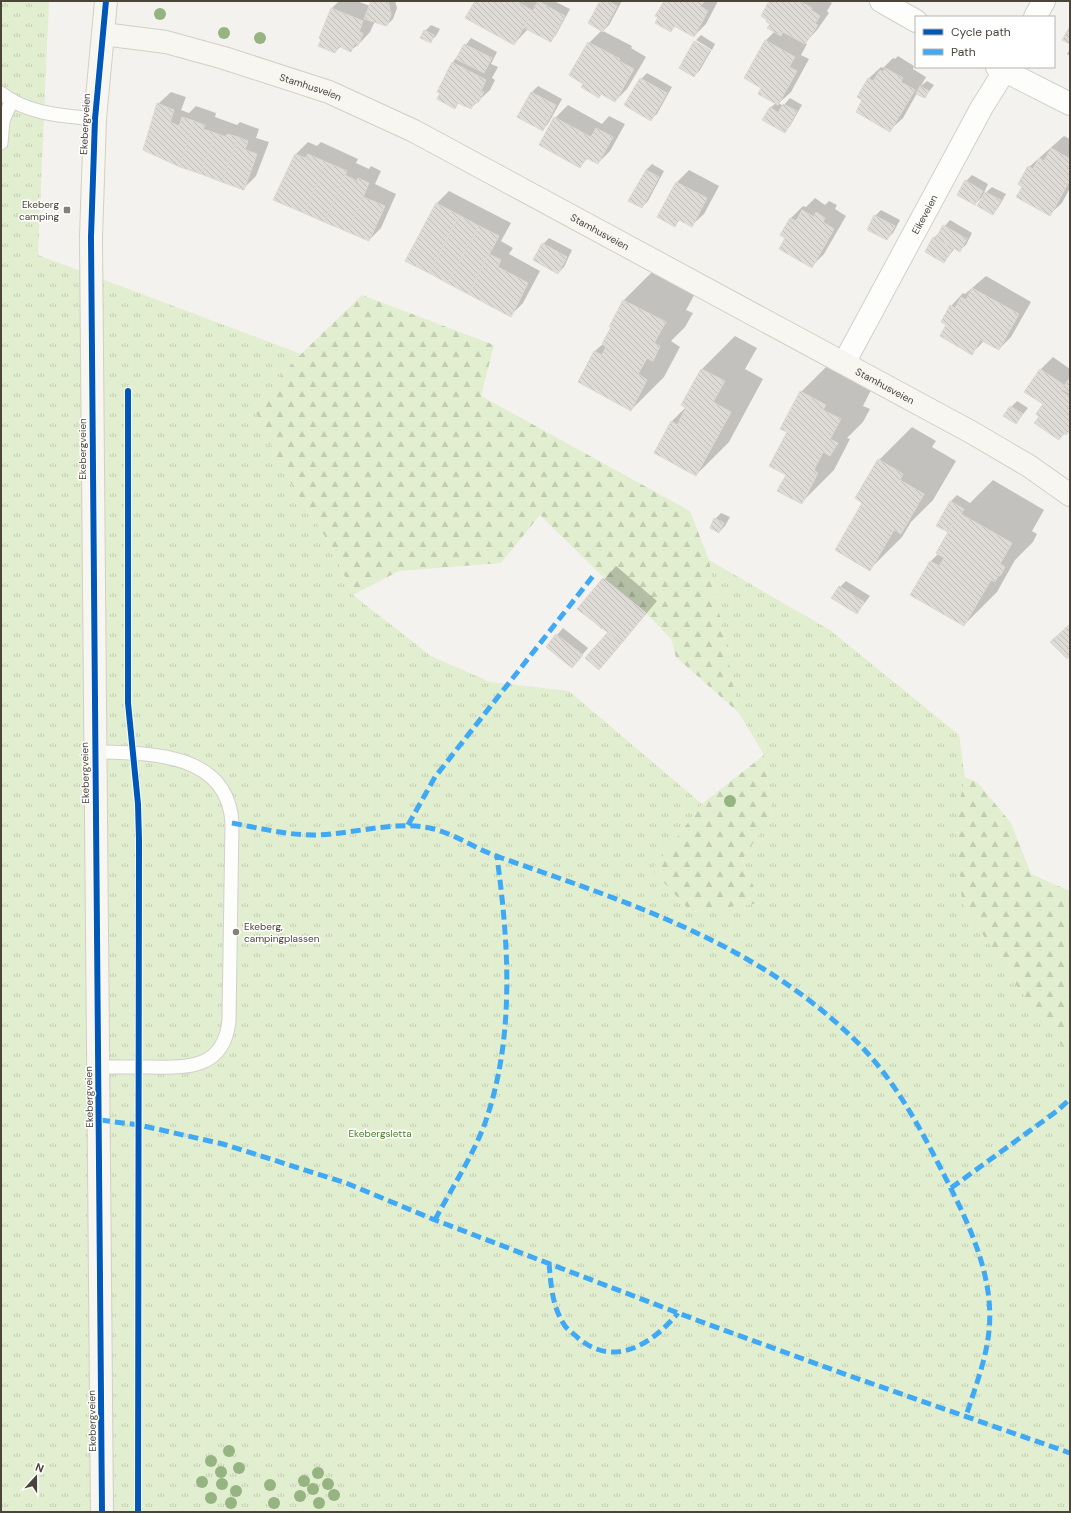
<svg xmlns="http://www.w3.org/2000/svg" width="1071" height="1513" font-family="'DM Sans',sans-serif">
<defs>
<pattern id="forest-firs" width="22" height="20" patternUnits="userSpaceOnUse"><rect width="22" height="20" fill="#e1eecf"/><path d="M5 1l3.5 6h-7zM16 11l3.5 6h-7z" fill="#c3cdb2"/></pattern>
<pattern id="park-tufts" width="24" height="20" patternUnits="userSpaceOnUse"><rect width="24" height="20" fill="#e1eecf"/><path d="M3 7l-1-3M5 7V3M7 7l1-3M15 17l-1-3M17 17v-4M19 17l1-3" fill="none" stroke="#c3cdb2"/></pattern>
<pattern id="building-back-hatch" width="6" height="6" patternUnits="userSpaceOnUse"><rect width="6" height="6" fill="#dedbd6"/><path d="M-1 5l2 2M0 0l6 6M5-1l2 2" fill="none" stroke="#c0bdb8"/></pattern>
</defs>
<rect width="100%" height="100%" fill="#f4f2ee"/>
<path fill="url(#forest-firs)" d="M362,295L494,345L481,396L690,511L709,560L739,713L676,657L671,639L647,614L601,575L540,515L501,563L399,571L353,595L331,546L281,468L253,406L301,354Z
M764,755L772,815L742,860L761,903L691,912L652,870L702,804Z
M956,774L977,782L1011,823L1031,874L1070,891V1058L1063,1055L956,900L936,858Z"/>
<path fill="url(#park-tufts)" d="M1,1H49L38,255L301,354L253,406L281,468L331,546L353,595L431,656L490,682L569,691L702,804L652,870L691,912L761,903L742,860L772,815L764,755L739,713L709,560L830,630L959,735L965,777L956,818L962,903L1021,992L1070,1056V1512H1Z"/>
<path fill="#0003" d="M339,1H357L370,6L372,1H395L397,8L393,19L387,25L375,21L370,32L358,45L351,50L341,46L335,52L320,38L332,8Z
M476,1H554L570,9L556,35L550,41L528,29L514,44Z
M601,1H622L609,25L603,31L632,46L631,48L646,57L627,89L615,101L584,83L589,43L602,30Z
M665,1H718L706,24L694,36L676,26L670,31Z
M770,1H828L832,3L827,11L829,13L817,30L805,43L807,44L801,55L809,59L791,92L779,103L783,106L790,98L802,105L790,126L784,132L770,108L776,103L762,87L766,40L775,31L771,24Z
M431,25L440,29L436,36L430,41L425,31Z
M701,35L715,44L712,50L696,40Z
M471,38L497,52L491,64L498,67L492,78L495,80L490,90L471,108L460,102L455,107L453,62Z
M695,41L711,51L700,70L694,76L680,68Z
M1070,49V56L1067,54Z
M898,56L914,66L913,69L926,77L921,86L927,81L934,85L925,97L917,93L903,118L890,130L864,100L868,79L881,67L883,68L893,58L895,59Z
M647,73L672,87L657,114L651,119L641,79Z
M538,86L562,99L548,124L542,130L519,117L532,92Z
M171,92L186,97L181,110L189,113L196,106L216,113L215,117L237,125L240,122L259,129L256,138L269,142L256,176L244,188L156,156L158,104Z
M568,105L602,124L609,116L625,124L610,151L598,163L588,158L580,166L555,118Z
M1064,136L1070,139V188L1062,203L1049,215L1024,186L1029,167Z
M308,142L317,146L321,142L358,159L356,163L369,169L371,166L381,171L375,184L396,194L381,228L369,240L275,199L296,154Z
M652,164L664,171L648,201L642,207L646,170Z
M689,170L719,186L704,214L691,226L680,220L675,225L677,182Z
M972,175L988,184L983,195L992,187L1006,194L998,208L993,214L984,195L975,204L966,181Z
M449,191L511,223L501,241L513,248L509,254L540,271L523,303L510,316L407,260L437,203Z
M815,198L825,205L829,201L837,205L835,209L846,216L824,254L812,266L786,237L782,235L791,218L803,206L806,207Z
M881,210L900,220L893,233L887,239L875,216Z
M950,220L972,233L966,245L960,250L955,248L944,262L934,238Z
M549,238L572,250L564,267L558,273L543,244Z
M657,267L698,288L686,310L693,313L685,327L671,341L680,347L664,377L631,410L579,382L595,351L604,343L612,327L610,326L624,300Z
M986,276L1031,302L1011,337L999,349L984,341L972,353L947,325L951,306L963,293L965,294Z
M735,336L757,348L745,369L763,379L729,442L696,475L671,422L686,407L682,405L702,369Z
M1053,357L1070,369V430L1059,438L1040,416L1044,403L1040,370Z
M834,359L873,386L863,406L870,409L863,422L847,438L850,439L834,470L801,503L787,475L788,432L801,392Z
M1017,401L1028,408L1016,423L1011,407Z
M912,427L936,441L932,447L956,461L933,500L911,522L902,537L869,570L864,503L879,460Z
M993,480L1044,510L1032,531L1037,534L1033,542L1015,560L997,592L964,625L911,595L931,561L938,554L949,532L938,526L951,501L957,495L970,503Z
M721,513L730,517L725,526L719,532L715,519Z
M616,566L657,601L605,663L610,632L604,627L602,629L579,609Z
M846,581L870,596L857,613L840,587Z
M563,628L588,648L572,667L547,647Z"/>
<path fill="url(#building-back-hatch)" stroke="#dcd9d4" d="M371,1H388L391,15L387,26L364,19Z
M475,1H516L533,11L514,45L465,18Z
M538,1L565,16L551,42L524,28Z
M600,1H607L617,6L603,32L588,23Z
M664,1H705L700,6L708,11L694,37L674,26L671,32L655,23L658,17L655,16Z
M769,1H799L812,8L811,10L820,16L815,24L818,25L805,44L783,32L781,36L767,28L770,24L766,22L767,20L761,16Z
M331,8L363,21L359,32L363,33L358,46L354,44L351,52L338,46L335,53L318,46L321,40L319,38Z
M1070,26V44L1062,40Z
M424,30L434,35L431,43L420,38Z
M765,40L795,57L789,67L797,71L778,105L758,94L761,88L744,78Z
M694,41L710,50L694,77L679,68Z
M588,42L620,59L619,61L634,69L615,102L601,94L599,98L581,87L583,84L569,75Z
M464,44L492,58L484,73L456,59Z
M452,62L486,80L481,91L484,92L478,103L475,102L471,109L458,103L455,109L437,99L440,93L437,92Z
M885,68L903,78L901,82L915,90L890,132L856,112L862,100L857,97L868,78L873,81L880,70L883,72Z
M640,78L667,93L651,121L624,105Z
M920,86L929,91L925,98L916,94Z
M531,92L556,105L543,131L517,117Z
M157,103L174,110L170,122L179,126L182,117L194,121L180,167L143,150Z
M783,104L797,111L785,133L762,120L770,107L778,113Z
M554,117L591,137L596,128L613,137L598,164L586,158L580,168L539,145Z
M194,121L205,125L203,129L215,133L201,174L180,167Z
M215,133L226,137L227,134L238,137L222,182L201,174Z
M238,137L248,141L245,150L257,154L244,190L222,182Z
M1051,148L1070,159V180L1050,216L1016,197L1022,187L1018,184L1028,166L1033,169L1039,158L1044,161Z
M295,154L306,158L308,154L326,162L304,213L273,200Z
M326,162L347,171L324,222L304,213Z
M646,170L659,177L642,208L628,201Z
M345,175L357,181L358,178L369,183L348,232L324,222Z
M965,180L983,191L975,205L957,195Z
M676,182L707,198L692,227L679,220L675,227L657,217Z
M985,192L1001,200L993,215L977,206Z
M363,197L385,206L369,241L348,232Z
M436,203L459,215L429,273L405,261Z
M802,210L814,217L816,212L825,218L823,222L834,229L812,268L779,249L785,238L780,235L790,218L796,221Z
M459,215L479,226L447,283L429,273Z
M874,215L895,226L887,240L867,230Z
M943,225L967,239L960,252L936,238Z
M479,226L499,236L468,294L447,283Z
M933,237L953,248L944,263L925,252Z
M542,243L567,257L558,274L533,260Z
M489,254L501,260L498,267L528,283L511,317L468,294Z
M972,288L1019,314L999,350L980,340L972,355L940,336L946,325L941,322L950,305L955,308L961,297L966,300Z
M623,300L666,322L654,343L660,346L653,361L647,358L638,374L647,380L631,411L578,382L594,351L602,355L606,347L602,344L611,327H609Z
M701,369L725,381L713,402L731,412L696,476L654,453L671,421L677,425L686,408L681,405Z
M1040,369L1064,385L1061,391L1070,397V430L1066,435L1064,433L1059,440L1034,423L1039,417L1036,414L1043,404L1024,392Z
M1070,377V394L1062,389Z
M800,391L826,405L823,410L841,419L830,439L838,443L830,456L823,452L814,470L818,473L802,504L777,491L786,475L769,466L787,432L780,429Z
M1010,406L1023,414L1016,424L1003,416Z
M878,459L903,474L900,480L924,494L901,534L894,530L870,571L835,550L862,503L855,498Z
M950,501L964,509L961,514L959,513L948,532L936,526Z
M959,513L1012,543L1000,564L1005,567L1000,576L995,573L998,576L995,582L991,580L964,626L910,595L930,561L939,566L944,558L936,553Z
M714,518L724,523L719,533L710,528Z
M603,578L646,613L622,643L577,609Z
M839,586L864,602L857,614L831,598Z
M1070,624V656L1067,659L1050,642Z
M608,632L621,644L599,670L585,658Z
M556,634L583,655L572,668L546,647Z"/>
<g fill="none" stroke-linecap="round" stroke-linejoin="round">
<g stroke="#d2d0cb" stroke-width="15">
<path id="lane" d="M1,93C26,114 64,116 95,119
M1,143L3,121L12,100
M95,752C149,753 228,752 232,823L229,1021C224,1068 189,1068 151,1067C134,1067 116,1067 99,1067"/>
</g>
<g stroke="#d2d0cb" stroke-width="24">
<g id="street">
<path d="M881,1L916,21"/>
<path d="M1035,17L1044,1"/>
<path d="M997,67L1070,104"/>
<path id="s1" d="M844,363L982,107L1007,67"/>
</g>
</g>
<g stroke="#d3cfc5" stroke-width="24">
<g id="secondary">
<path id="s2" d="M103,34L166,42L224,58L329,92L414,131L971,432L1029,466L1070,495"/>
<path d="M102,1512L91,237L95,119L106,1"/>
</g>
</g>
<use href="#lane" stroke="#fdfdfc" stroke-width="13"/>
<use href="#street" stroke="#fdfdfc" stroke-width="22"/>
<use href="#secondary" stroke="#f7f6f1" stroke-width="22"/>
<path stroke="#3fa9f5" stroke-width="5" stroke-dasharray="10 5" stroke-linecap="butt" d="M232,823C259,828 286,835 313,835C352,835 396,819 434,829C457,835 476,849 499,857C629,903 756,942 857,1042C892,1077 917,1122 939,1165C965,1216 995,1273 989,1331C986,1360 975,1388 966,1416
M408,825L435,777L593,576
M100,1120L139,1125L223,1144L346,1183L435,1220L699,1321L850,1376L1070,1453
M951,1188L1057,1111L1070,1099
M435,1220C451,1189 473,1156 485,1123C515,1038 509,945 497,857
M549,1263C551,1285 552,1307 565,1326C568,1330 574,1334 578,1338C615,1369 653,1343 678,1313"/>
<g stroke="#fff" stroke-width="8">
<path id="cycleway" d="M128,391V703L138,804L139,840L138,1512
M102,1512L91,237L95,119L106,1"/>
</g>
<use href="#cycleway" stroke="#0057b8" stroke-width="6"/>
</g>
<g fill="#96b382">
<circle cx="160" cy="14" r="6"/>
<circle cx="224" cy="33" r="6"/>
<circle cx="260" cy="38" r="6"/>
<circle cx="730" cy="801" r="6"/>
<circle cx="229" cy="1451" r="6"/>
<circle cx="211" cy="1461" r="6"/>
<circle cx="239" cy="1468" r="6"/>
<circle cx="221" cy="1472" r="6"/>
<circle cx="318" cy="1473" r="6"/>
<circle cx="304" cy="1481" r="6"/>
<circle cx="202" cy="1482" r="6"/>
<circle cx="222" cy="1484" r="6"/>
<circle cx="328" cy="1484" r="6"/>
<circle cx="270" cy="1485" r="6"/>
<circle cx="313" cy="1489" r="6"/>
<circle cx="236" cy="1491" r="6"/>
<circle cx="334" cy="1495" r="6"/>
<circle cx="300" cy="1496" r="6"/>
<circle cx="211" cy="1498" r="6"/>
<circle cx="231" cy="1503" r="6"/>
<circle cx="274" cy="1503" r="6"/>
<circle cx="319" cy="1503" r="6"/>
</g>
<g fill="#868178" stroke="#fff" stroke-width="1.5">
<rect x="63" y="206" width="8" height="8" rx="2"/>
<circle cx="236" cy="932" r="4"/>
</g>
<g text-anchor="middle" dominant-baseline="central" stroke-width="3" stroke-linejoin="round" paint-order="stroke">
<g font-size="10" fill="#4b4439" stroke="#fff">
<text stroke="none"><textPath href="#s2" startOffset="215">Stamhusveien</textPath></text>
<text transform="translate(85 124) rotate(-87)">Ekebergveien</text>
<text stroke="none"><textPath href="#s1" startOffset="169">Eikeveien</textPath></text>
<text stroke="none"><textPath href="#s2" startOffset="539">Stamhusveien</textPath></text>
<text stroke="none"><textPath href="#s2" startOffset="863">Stamhusveien</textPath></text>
<text transform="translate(82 449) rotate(-90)">Ekebergveien</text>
<text transform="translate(85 773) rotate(-91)">Ekebergveien</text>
<text transform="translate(89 1097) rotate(-91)">Ekebergveien</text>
<text transform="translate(92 1421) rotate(-91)">Ekebergveien</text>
</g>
<g font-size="10" fill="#4b4439" stroke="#fff" text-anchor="end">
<text x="59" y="204">Ekeberg<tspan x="59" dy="12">camping</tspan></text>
<text x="244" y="926" text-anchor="start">Ekeberg,<tspan x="244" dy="12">campingplassen</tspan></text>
</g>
<g font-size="10" fill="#4a7f2a" stroke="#fff">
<text x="380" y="1133">Ekebergsletta</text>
</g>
</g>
<rect width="1071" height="1513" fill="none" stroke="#4b4439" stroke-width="4"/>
<rect x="915" y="16" width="140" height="52" fill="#ffffff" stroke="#b7b4b0"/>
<rect x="923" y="29" width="20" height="6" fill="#0057b8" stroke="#b7b4b0"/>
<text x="951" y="36" font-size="12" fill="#4b4439">Cycle path</text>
<rect x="923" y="49" width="20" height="6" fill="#3fa9f5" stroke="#b7b4b0"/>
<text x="951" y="56" font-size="12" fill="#4b4439">Path</text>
<g transform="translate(36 1477) rotate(21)" stroke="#ffffff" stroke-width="3" paint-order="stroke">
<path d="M0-3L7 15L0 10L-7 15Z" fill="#4b4439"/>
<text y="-6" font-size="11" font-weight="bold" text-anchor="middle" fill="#4b4439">N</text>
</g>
</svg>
